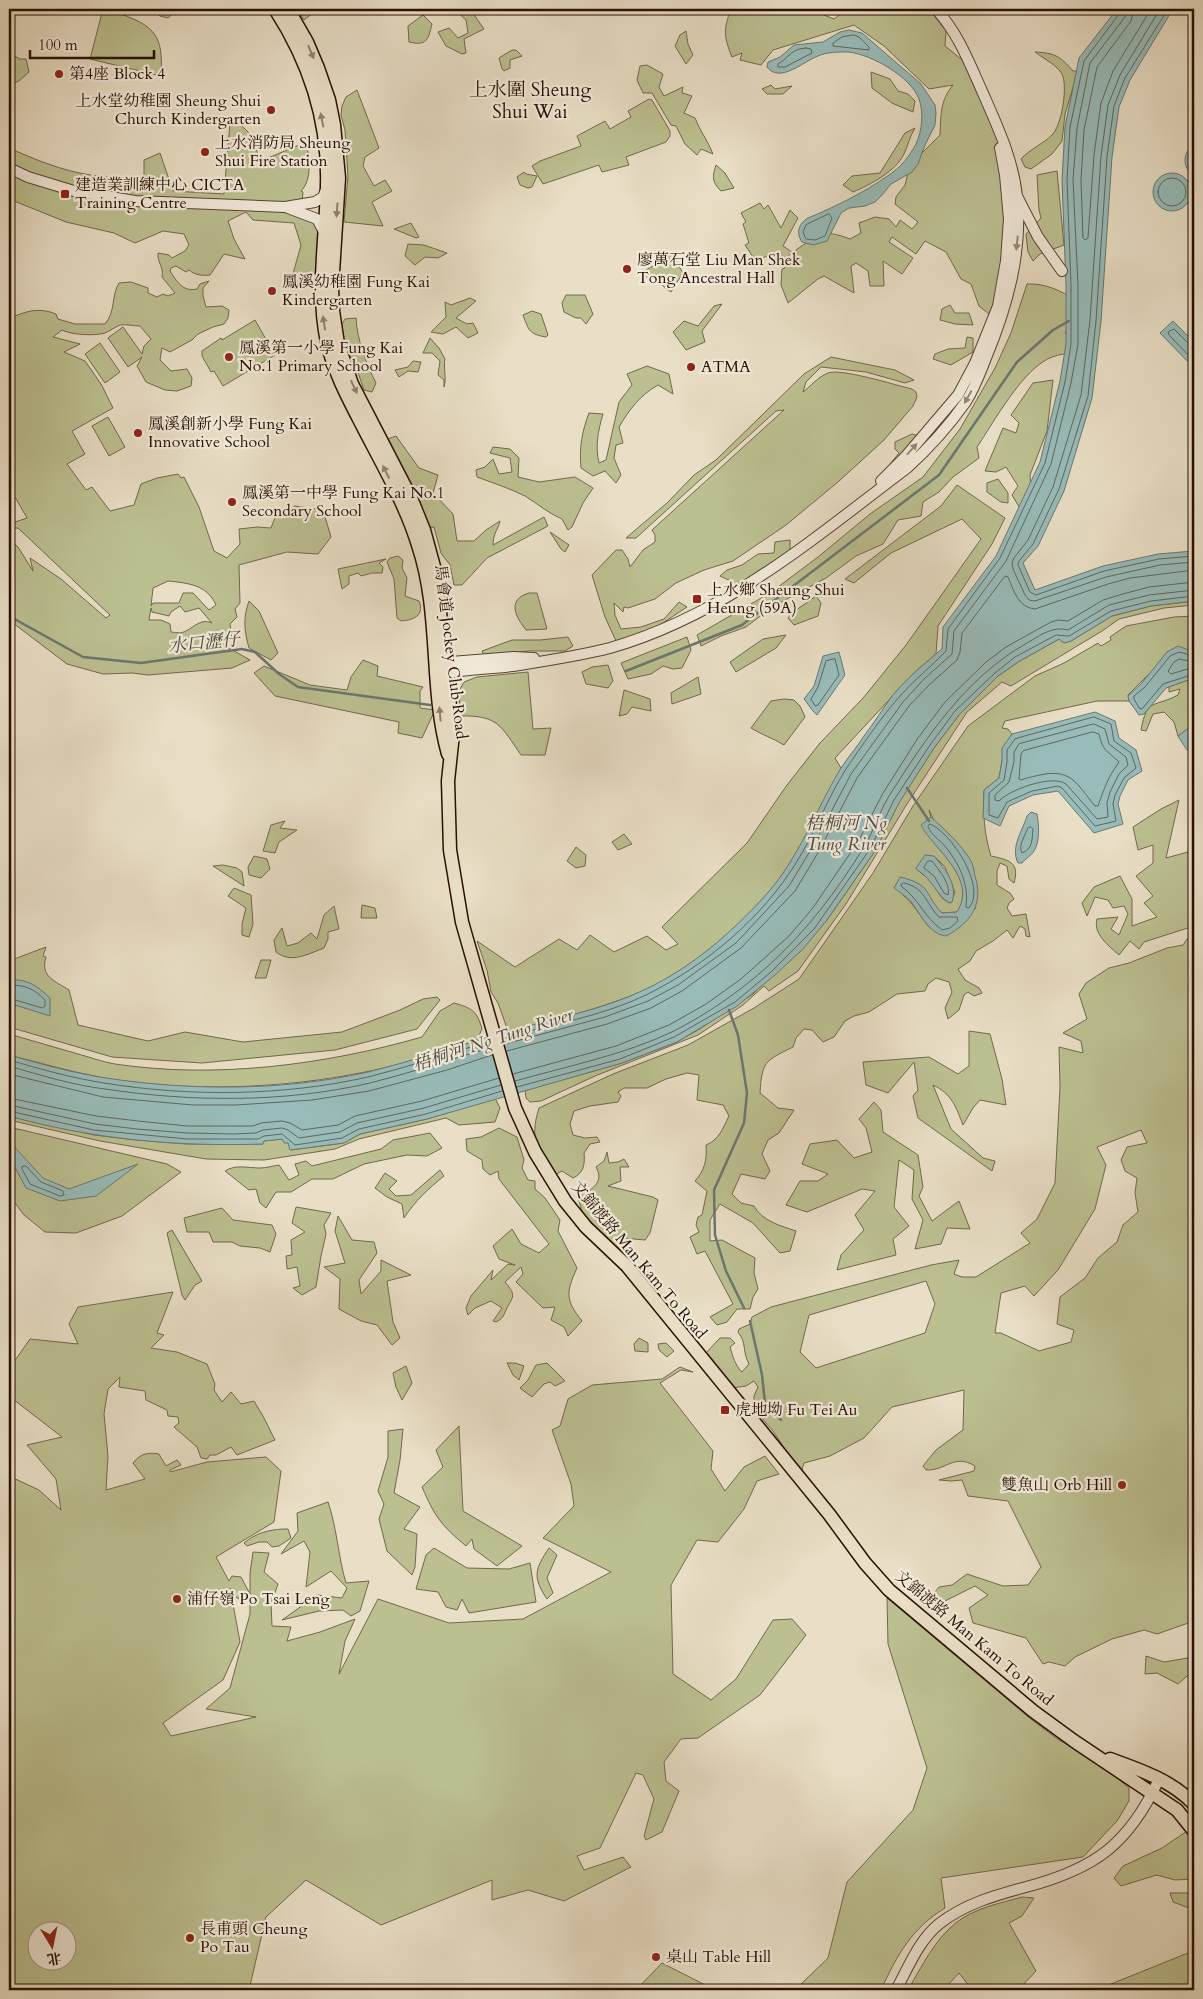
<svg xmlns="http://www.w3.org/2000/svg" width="1203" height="1999" font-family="Cardo,'Noto Serif SC',serif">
<rect width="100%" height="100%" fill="#e9dfc6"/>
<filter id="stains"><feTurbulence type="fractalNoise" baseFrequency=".004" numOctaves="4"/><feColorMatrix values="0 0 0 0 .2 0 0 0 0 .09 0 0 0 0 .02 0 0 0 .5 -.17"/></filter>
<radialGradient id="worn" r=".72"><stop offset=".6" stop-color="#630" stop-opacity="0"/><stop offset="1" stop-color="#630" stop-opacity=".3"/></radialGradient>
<path fill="#bcc091" stroke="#72684a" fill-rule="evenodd" d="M103,9C111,9 118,13 126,16C159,28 163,42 161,76L90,59Z
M151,9H208L207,12L177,10L168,18L160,16Z
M297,9H318L304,20Z
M454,9H470L484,29L464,39L466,53L462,54L446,46L438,32L449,28L458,38L468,33L466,20Z
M731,9H830L824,15L834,19L847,9H929L946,31L945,46L966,63L1015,177L1022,225L1021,252L1012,253L1001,307L989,314L979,306L971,284L961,279L946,252L925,241L916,254L892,237L889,242L913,258L902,274L883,261L884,286H870L868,271L856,263L851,266L854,293L824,276L818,279L788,303L781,285L782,269L785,268L783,266L795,255L796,250C818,235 822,228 850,239L861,233L859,223L875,217L889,219L896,227L900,220L912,229L918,222L895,204L896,197L905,185L910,165L940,135C941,114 940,101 953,85L929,89L884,46L854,25L773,50L761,65L740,60L742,53L732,57C724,37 723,30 731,9Z
M423,15L432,24C428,40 427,46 409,42L408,26Z
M686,31L688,44L693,55L686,64L675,46L680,35Z
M512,50H516L522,56L510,60V68L504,71L502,69L499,58Z
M1035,52C1055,53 1060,56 1073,71H1078L1065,114L1062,141L1052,154L1031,169L1025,167L1021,159C1030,149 1043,144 1052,135C1062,125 1068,86 1062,74C1058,66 1043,58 1035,52Z
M9,53L20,59H26L29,72L19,81L9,85Z
M647,65L663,74L659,87L664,96L683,87L682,93L692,96L684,113L695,118C700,131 708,141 713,154L701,149L697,155L685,144L676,126L671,125L652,93H643L637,80L640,66Z
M871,72L890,79L898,91L908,94L915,101L913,112L892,103L872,88Z
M771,85L775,89L792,86L783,94H767L762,89Z
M357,90L379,148L365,157L363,166L374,186L385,180L392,191L372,202L383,226L344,222L348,177L345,130L341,115L342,106L346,97Z
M649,99L652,100L670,131V136L666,142L626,157L629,165L602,172L599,165L543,184L532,166L540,161L581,146L577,136L605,121L610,129L631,117L628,111Z
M243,120L242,126L249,133L261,161L306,142C309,156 313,179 301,191L303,192L301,216L315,215L320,228L316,273L299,281H291L301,245L294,223L253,220L246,212L228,221L234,239L245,259L224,254L210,275C202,276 195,275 189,270L186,272L176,266L171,268L170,271C177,282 183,292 197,289L200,284L209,281L203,288V296L206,307L222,306L229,310L228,318L224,324L213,327L198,334L192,340L170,352L162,348L160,360L171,371L187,369L192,378L191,386L177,391L165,390L146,382L137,366L142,357L128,367L108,338L123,327L142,354L144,346L151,339L140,326C134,326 126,324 120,325C115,327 110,331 105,333C96,336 71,335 62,330L53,337L80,344L64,352L85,361L101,384L113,408L72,431L85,454L67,464L86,490L92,487L110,511L134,505L141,484L157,478L178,474L181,478L184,477L199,507L214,551L227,558L240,544L239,529L257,527L271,528L276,515L295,506L323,510L331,537L318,554L287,552L239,565L240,603L235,609L237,617L230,624L232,639L222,644L250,660L232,668L148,675L132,673L103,674L67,664L9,620V538L18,547L33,571L30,558L61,579L106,618L110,615L18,528L9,529V524L27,518L15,497L9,494V319C25,311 39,307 56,314L58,319L75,324H105C116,311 111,296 119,283L131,282L148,288V293L157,297L163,294L168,296L175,293L162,277C164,267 157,262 158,253L169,255L172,258L185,251L189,245L184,234L163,231L135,243L114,233L66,222L9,199V148C56,169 92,181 144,177V160L160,153L173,191L224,194L230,122ZM168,581C186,583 207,584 216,605L209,610L193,593H183L179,603H153L151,606L153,588ZM180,606L185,612L199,608L212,623C199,617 192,631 180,633C177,633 174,632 171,632L170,624L161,620H149L151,608L152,612L169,616L171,612Z
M915,128C910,136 908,145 904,154C896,171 870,185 853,192L843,185L852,176L880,173L905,133Z
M716,165L725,173L734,188L721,191C712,182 712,177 716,165Z
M1057,171L1064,245L1040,254L1033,261L1028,252L1026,234L1041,218L1039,210L1037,175Z
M524,172L526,174L537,176L532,187L528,188L520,185L517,177Z
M760,203L764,209L768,205L781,228L790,210L798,218L783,246L792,252L786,259L776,258L772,254L760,259L753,257L745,245L749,243L743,224L746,222L741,213Z
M411,223L419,237L416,238L394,229Z
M408,244L424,245L447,253L438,258L425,257L415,265L405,256Z
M672,254L683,273L671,292L663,286L657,275L646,277L643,272Z
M1027,284C1046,283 1060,291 1077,300L1084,325L1065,332L1075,352C1068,354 1059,354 1052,357C1023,368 994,422 977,447L979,458L953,477L939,492L923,502L921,516L898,520L883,544L856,556L826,578L772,607L746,627L721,636L701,646L697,635L770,593L818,557L870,514L923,477L960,429L995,368L1011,333Z
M566,295H585L593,314L586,324L581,318H576L564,312L562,303Z
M470,298L476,301L456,318L467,324L473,323L478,333L468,338L456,327L443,334L431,332L446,317L445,302L451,305Z
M722,304L702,331L705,342L686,350L673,332L684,321L698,326L714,306Z
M950,305L955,313H969L973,325L955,324L940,320L942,309Z
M532,311L541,314L548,335L546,337C529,334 529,331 523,315Z
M356,318C357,339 366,364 376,383L372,392L364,390L353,358L344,354L337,332L345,319Z
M255,320L275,355L223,386L214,371L211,372L202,356V351L221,338L222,340Z
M967,337L973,338V352L951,365L933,359L935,354L948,349L965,348Z
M430,338L439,348L445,359C443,369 447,377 444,387V380L438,375L440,361L432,353H423Z
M100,343L120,372L105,383L85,354Z
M831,357L895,370L914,380L905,383L866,372L821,367L806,382L803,392C811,386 818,377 828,373C841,368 895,385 912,389L916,392L917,397L913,406L884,440L838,482L786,525L733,561L704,570L676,583L655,599L628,608L624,607L623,612L614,603L615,615L621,629L641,627L664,619L679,602L687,607L646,634L616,641L605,617L592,575L616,550H622L628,559L630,567L643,550L655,542V535L652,530L784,410L776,411L636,538H626L667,503L694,475L716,460L804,374Z
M413,361L421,362L418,372L408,371L399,377L395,370L408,367Z
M647,366L669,374L673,394L658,385C640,395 629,410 619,427L623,443L616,445L614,458L621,475L616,483L605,471L593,476L581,468C579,447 582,432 589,413L603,414C598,431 595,446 599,463L606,460L619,402L632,385L627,374Z
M1053,380L1047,431L1030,475L1031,491L1021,510L1012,495L1018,486L1006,467L996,472L985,471L1003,428L1016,433L1019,423L1011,415L1033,383Z
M108,417L125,447L109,456L92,426Z
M912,434L926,438L899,467L890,464L899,453L895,449V442Z
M396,436L419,468L438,475L433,493L453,514L457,541H474L486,530L500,521C498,530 493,533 493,545L544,517L548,526L487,558L462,585H454L450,565L441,553L434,527L428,528L385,440Z
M493,447L510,449L519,458L518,477L539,482L575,477L593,488L583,503L572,527L568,530L562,519C548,513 538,504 525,496C509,488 493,483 477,477L476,470L485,467L493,459L499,474L512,472L510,458L490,453Z
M998,479L1008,493V503L1001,502L987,492V483Z
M957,485L1005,518L992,544L938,626L936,654L916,671L835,758L841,768C822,805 805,844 780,878C751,919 689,971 643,991C600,1009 553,1021 508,1031L498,1003L491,992L487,970L477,941L515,967L559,939L577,950L590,935L614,952L647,936L666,950L678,944L662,927L747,843L787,785L820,743L864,697L906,645L981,539L962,519L891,553L854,583L845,579L941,506Z
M550,532L569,545L565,552L561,549Z
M790,540V562L745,592L733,582L720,576L727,570L742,565L758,554L774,553L775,542Z
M398,556L403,560L402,568L407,578L405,596L419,601C425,616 413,620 401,621L397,618L394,579L387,562L390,558Z
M386,559L379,563L383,567L382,573H372L361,576L358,573L349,576V584L342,589L338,569Z
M529,593H537L547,629L526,630C516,617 506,600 529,593Z
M816,596L821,603L818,616L794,625L788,618L792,613Z
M249,601L259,611L278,653L271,660L249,648C244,630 243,618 249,601Z
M1194,601V605L1164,608L1119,619L1102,631L1011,686L1002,682L967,712L907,804L846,904L798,971L769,991L764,986L743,1005L698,1035L595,1076L541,1101L530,1102L526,1098L525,1090L622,1063L677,1042L698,1030L753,994L827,920L875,851L899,802L934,748L959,715L998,676L1018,662L1059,639L1064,643L1071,641L1112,616L1151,606Z
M1194,616V653L1167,652L1158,665L1128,695L1129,701H1097L1005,721L1002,728L1008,729L1012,734L1004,749L999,778L984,790C983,813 984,834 991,856C1009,860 1020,862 1014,883L1009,879L1007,866L1000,863L997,871V885L1010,893L1014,899L1009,903L1007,908L1012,916L1026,914L1030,937L1026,936L1025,929L1020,926L1013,938L1007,930L993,941L976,951L970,961L958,969L965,980L979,988L982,993L974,996L968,992L964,995L959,1010L948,1019L945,1008L952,992L949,982L936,978L928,984L925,991L897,994L869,1012L854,1016L845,1021L834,1037L823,1042L812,1030L804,1029L796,1038L793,1047C765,1061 762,1061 760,1093L778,1108L794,1110L779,1133L768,1140L762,1154L770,1171L765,1179L741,1174L732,1194L741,1203L754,1206C762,1221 781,1226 796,1231L790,1251L780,1253L753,1223L720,1204L710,1220V1241L722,1240L755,1258L754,1273L758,1289L753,1297L750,1309H737L727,1322L717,1325L710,1317L733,1304L705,1251L697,1254L690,1237L699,1232L696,1225L698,1217L702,1215L707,1191L695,1181C705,1170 707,1160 706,1145C719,1140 723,1128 729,1116L723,1105L697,1100L699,1075L687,1073L666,1079L647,1088H624L618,1092L621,1096L618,1102L590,1106L574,1111L570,1124L573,1135L585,1138L597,1137L600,1142L590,1144L584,1153C585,1164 584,1173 573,1178L562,1171L553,1176C538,1149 529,1140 539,1108L613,1074L688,1045L754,1008L799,979L873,873L913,806L968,726L1035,676L1064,663L1098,643L1101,646L1111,640L1110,637L1126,626L1174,617ZM929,810L976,908L929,927C920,916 914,904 903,895L942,913L957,912L962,906L963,885L953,866L922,826L931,817ZM934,856L945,867L955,893L950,903C939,899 938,890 931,881C927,876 919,874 917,867Z
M786,635L776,648L736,672L730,662L763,639Z
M568,637L573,646L565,651H530L484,655L482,651L512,640H540Z
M687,637L691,650L682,668L673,669L663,666L651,674L628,679L621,663Z
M363,660L378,666L377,676L423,687L420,691V708L435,710L422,738L398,733L399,722L275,696L254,673L264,666L310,685L347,690L351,677Z
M608,665L613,681L608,688L586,684L582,672L592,667Z
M528,672L533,729L551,728L545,755H521C501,726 498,715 460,716L459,691L464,682L477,677Z
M698,677L701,694L672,704L671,693Z
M1194,677V695H1192L1194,699V724L1178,736L1174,722L1164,712L1153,714L1146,731L1141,730C1147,697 1154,708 1178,695L1180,689L1169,692V687Z
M624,690L650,699L651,711L632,707L627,714L619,716Z
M784,699L794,700L800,706L805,717L784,745C773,738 762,735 751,728L771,701Z
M1179,800L1166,858L1188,852L1189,841H1194V926L1144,942L1139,949L1130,941L1119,955C1108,945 1093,934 1097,919L1118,917L1111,929L1119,935L1128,914L1124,906L1113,908L1108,900L1095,897L1087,916L1082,903L1094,887L1120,876L1132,899V926L1157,917L1144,903L1153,896L1136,876L1153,863V845L1138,850L1133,827L1161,809Z
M285,821L280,828L297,830L279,842L275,853L263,851L271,825Z
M624,834L632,844L618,850L612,842Z
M576,847L586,855L585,866L576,868L567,861Z
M254,856L267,859L270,869L261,878L249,875L248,867Z
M223,865L237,868L242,872L244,886L213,866Z
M234,888L251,895L253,924L249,937L242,935V924L246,908L228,896Z
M362,905L375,908L377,918H361Z
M334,906L339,929L328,932V939L324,948C308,954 291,964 276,952L274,940L282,928L287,946L298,943L311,933L317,939L324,915Z
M1194,938V1621L1157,1634L1144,1630L1112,1639L1075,1657L1065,1666L1049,1662L1043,1664L1026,1638L973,1623L969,1608L988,1595L975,1586L937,1605L927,1602L939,1587L952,1585L967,1574L1003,1586L1028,1585L1041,1567L1008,1501L968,1496L962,1480L951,1481L939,1480L974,1471L975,1466C954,1453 946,1471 926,1470L923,1466L936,1450L963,1430L964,1390L892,1407L864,1438L830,1456L804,1463L801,1473L773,1431L754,1409V1396L758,1387L754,1381L746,1386L732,1388L704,1355L720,1338H730L735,1343L730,1347C733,1357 735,1365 742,1372L749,1364C742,1351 747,1343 738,1332L739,1329L750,1324L752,1317L771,1307L931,1265L959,1260L954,1274L962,1277H976L1030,1243L1021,1233L1037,1219L1055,1183L1060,1087L1059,1047L1083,1053L1081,1041L1063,1033L1087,1019L1079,994L1086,983L1109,968L1129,963L1167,948L1183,945L1187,939ZM1141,1130L1147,1143L1127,1147L1121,1160L1125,1171L1137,1178L1135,1193L1138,1212L1123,1225L1117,1242L1098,1258L1085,1278L1060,1297L1057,1324L1074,1330L1071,1342L1039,1351L1001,1333H995L1001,1293L1025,1286L1034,1296L1058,1270L1095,1209L1106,1165L1097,1147ZM926,1281L935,1304L925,1333L816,1368L800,1352L809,1315Z
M46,947L43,956L46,957C40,977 55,981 69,990L78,1025L148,1041L185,1032L243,1042L342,1032L400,1010L423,999L437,997L440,1000L417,1029L335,1050L202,1063L112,1057L9,1027V961Z
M261,960H271L266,978H255Z
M454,1003C472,1008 477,1011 482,1029L477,1040C441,1052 403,1065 365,1072C282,1089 188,1092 104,1078C72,1072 40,1063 9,1055V1034C32,1041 55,1047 78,1054C90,1057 102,1062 115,1064C216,1079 324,1065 422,1037L440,1011Z
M969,1031L990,1034L1002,1079L1006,1105L980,1100L973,1108L963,1125C956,1107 952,1094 933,1085L951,1129L983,1158L995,1161L992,1171L918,1118L913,1096L918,1090L914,1062L888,1093L866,1085L863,1062L929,1057L958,1074L969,1066Z
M495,1098L500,1108L495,1122L459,1125L446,1118L359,1139L335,1149L264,1160L206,1159L100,1141L9,1120V1116L94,1135L136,1140L186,1144H263V1141L282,1139L288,1143L291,1150L344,1143L360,1134L427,1119Z
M874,1102L881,1110L883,1132L918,1155L923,1187L919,1196L932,1221L959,1201L970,1229L947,1228L941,1244L915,1249L923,1220L912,1199L914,1170L899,1160L894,1207L909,1226L893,1239L896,1255L837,1270L841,1255L864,1230L855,1215L875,1191L862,1189L807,1212L786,1205L800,1181H818L828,1174L802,1164L810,1144L837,1140L854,1158L872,1152L866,1128L859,1119Z
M9,1127L167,1164L181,1172L122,1216L76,1233L45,1232L24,1215L9,1195Z
M499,1128L517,1137L524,1160L522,1168L528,1180L535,1181V1189L545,1198L560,1220L558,1231L577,1268C566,1292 565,1300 582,1321L568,1336L564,1327L551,1320L555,1307L543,1308L516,1282L523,1274L521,1267L505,1282C517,1296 513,1296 506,1310C503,1317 502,1319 496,1322L493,1321L502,1308L491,1301L475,1308L468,1315L466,1308L471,1296L493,1270L491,1280L508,1264L515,1265L499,1259L493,1246L512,1229L521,1244L539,1253L549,1244L499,1179L498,1171L490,1175L483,1169L482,1160L467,1151L466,1139L481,1137Z
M430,1133L442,1148L427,1156L407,1155L364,1164L333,1179H312L291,1192H276L266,1208L260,1203L256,1189L249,1190L225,1171C236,1164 247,1168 260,1168C266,1168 272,1166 279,1165L289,1180L299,1175L295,1164L306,1161L312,1166L381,1149L393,1140Z
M607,1152L609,1163L618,1162L624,1159L629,1167H620L621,1181L608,1186L653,1197L658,1200L650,1233L645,1240L623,1238L622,1243L630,1252L623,1259L604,1236L582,1212L577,1193L583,1189L589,1191C598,1184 602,1178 596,1167L604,1161Z
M440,1170L444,1176C428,1189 415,1201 404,1218L402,1204L387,1197L375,1188L385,1173L397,1181L389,1189L396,1196L411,1195Z
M296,1207L331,1213L324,1225L326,1234L321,1256L316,1287L302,1295L293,1288L300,1286L297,1267L287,1269L286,1256L292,1255L291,1240L305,1232L292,1223Z
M222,1208L233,1220L272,1225L276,1234L270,1252L260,1248L240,1246L232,1242H213L209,1232H187L184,1218Z
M338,1216L352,1240L374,1242L377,1253L359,1280L361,1294L381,1271V1260L411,1275L387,1281L393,1322L400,1338L392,1345L377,1325L361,1321L339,1309L340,1279L324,1267L345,1263L335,1231Z
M172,1230L202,1281L195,1285L185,1300L182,1295L167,1233Z
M173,1292L157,1333L164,1335L151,1348L177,1352L207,1364L215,1384L214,1390L222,1402L231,1392L241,1404L254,1401L263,1416L275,1440L237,1455L231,1447L216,1455H210L207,1459L201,1458L197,1447L174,1427L179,1423L178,1417L168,1416L167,1410L146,1400L145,1391L119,1387L120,1377L108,1389L104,1414L108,1456L106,1490L145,1479L133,1463C140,1454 147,1452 159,1454L166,1466L177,1460L181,1465L170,1470V1472L207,1462L266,1457L281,1471L274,1522L216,1557L229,1581L232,1576L241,1577L250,1594V1573L253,1552L269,1553L264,1572L278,1584L271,1604L272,1626L291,1627L287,1641L320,1632L355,1619L345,1641L339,1674L378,1599L449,1623L523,1619L611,1572L543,1538L574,1506L571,1484L552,1430L560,1426L568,1399L592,1385L662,1379L680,1367L693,1372L681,1370L660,1383L713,1451L711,1469L725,1491L744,1467L765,1456L779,1474L757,1481L744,1509L718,1542L697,1540L671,1585L673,1674L711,1700L736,1679L773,1620L792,1619L806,1635L760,1695L698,1738L681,1739L664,1762L666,1781L679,1791L662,1832L646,1840L644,1836L654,1799L643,1775L636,1773L600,1848L577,1856L584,1870L623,1857L631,1867L564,1901L528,1890L492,1900V1880L381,1925L306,1880L266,1917L249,1990H9V1476L39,1490L61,1510L56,1479L27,1445L62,1437L9,1396V1369L30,1339L78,1344L69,1324L78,1307ZM230,1588L236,1597L244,1602L250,1599V1614L230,1688L206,1709L256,1717L171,1736L163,1723L223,1680L240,1642ZM38,1932H68V1962H38Z
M639,1338L648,1343V1352L635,1351L634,1344Z
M666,1343L674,1351L667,1357L659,1350L658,1344Z
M507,1363H515L524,1366L519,1380L513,1375Z
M547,1363L565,1381L555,1386L550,1382L544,1384L532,1397L520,1388L528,1380L536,1365Z
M406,1366L412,1383L402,1400L396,1387L393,1373Z
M459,1426L463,1511L522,1546L497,1566L474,1549L472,1539L466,1546C441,1525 435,1517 422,1487L443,1467L436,1450Z
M403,1429L400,1460L394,1493L420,1507L404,1529L417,1534L415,1567L412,1575L387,1551L379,1519L384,1504L378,1491L388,1457V1431Z
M328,1502C337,1528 338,1556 346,1583L369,1581L360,1611L351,1616L343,1610L319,1611L282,1620L317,1595L342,1598L347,1588L331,1571L306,1587L310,1552L304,1541L281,1554L298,1531L297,1513Z
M283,1529H288L291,1538L279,1546L272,1547L267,1542H259L247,1546L244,1543C256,1533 268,1530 283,1529Z
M434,1548L467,1568L509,1569L530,1563L536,1602L469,1613L462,1599L457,1610L446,1607L438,1592L416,1589L426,1555Z
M549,1548L557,1555L547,1578L553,1593L547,1599C532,1577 535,1569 549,1548Z
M887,1598L1032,1720L1059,1740L1096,1760L1129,1788V1801L1117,1821L1083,1857L941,1878L945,1908C912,1928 897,1955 881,1990H792L798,1987L828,1958L847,1882L913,1810L927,1768L888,1644Z
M1146,1656L1164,1662L1194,1657V1670L1178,1684L1157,1673L1145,1674Z
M1187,1831L1194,1840V1879L1175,1880L1157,1875L1121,1886L1114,1878L1123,1866L1162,1848Z
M1170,1893H1194V1910L1173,1902Z
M1022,1897L1034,1898L1022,1916L1009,1923L1036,1971L1023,1985L1048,1990H972L959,1973L947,1986L949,1990H908C922,1966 935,1939 957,1922C975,1908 1001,1903 1022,1897Z
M1194,1914L1193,1990H1096L1188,1953Z
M662,1963L715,1990H636Z
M598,1986L602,1990H529L545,1988Z"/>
<path fill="#98bcba" stroke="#6b7770" d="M1117,9H1173L1130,80L1119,107L1112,157L1101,321L1092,398L1064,491L1038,546L1023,563L1035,590L1103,566L1158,554L1194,551V601L1151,606L1112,616L1071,641L1064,643L1059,639L1018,662L998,676L959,715L934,748L899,803L875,851L827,920L803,949L775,975L737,1006L677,1042L622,1063L427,1119L360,1134L344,1143L290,1150L288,1143H284L282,1139L264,1141L263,1144C177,1147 91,1139 9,1116V1055C41,1064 73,1073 106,1078C192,1091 284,1091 368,1072C413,1061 457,1046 502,1033C550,1019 601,1011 646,989C692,967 730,934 764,897C799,859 815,811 841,768C848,757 857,747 864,736C874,723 883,708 893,695C907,678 925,663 942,649L943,627L996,556L1040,462L1060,381L1066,344V285L1062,180L1065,127L1079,58Z
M849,30L862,33L921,84L935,105L936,113L935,125L925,145L918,164L912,172L891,184L882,195L875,202L865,206L849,208L841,213L827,241L813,245L802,242C796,233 798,224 808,218C837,206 863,193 889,175C901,167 909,157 916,144C922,131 924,112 919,99C911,77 871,54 848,52C838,52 827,52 818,56C804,61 780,84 767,67L768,62L780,57L794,45L823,42L840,32Z
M1194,144V176C1182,168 1182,153 1194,144Z
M1153 192a19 19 0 1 1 38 0a19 19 0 1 1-38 0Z
M1173,321L1194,342V368L1160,333Z
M1178,646L1194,652V678L1166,688L1144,714L1139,715L1129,701L1128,696L1141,684L1167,652Z
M839,652L845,675L817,715L813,711L804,699L814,686L823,656Z
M1095,712L1115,721L1119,738L1136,750L1142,771L1128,780L1120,796L1118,804L1123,824L1094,833L1058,791L1033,795L1009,806L1000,826L983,818L984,790L999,778L1002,761V748L1012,734Z
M1194,724V750H1187L1178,736Z
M1031,812L1037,814C1039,824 1040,842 1034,851C1031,856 1026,858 1022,863H1018C1010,847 1023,830 1027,816Z
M931,817C945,830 961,844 971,861C973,865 974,871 975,876C984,904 971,923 946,936C929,934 921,915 912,903C908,897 900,893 894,888L900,877C933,885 923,893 942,913L957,912C978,878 934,850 921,825Z
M925,855L934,856C945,869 958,884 952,902L950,903C936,896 934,880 917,870L916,868Z
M9,980C28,979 36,985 50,998V1016L9,1003Z
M9,1141L43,1178L69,1189L138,1164L96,1196L60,1201L26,1188L9,1156Z"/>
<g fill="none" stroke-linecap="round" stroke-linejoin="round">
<path stroke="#60665e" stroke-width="1" d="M1134,9L1131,21L1097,67L1084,130L1081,180L1083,238L1085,240L1088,238L1094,155L1101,103L1113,71L1151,9
M1160,9L1120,75L1108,105L1101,156L1090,320L1081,395L1053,487L1028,540L1014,558L1012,563L1013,569L1025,595L1029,600L1035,601L1106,577L1160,565L1194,562
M1168,9L1125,78L1114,106L1107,157L1096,321L1088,396L1059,489L1033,544L1019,561L1018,565L1030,592L1036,595L1104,571L1159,559L1194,556
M854,35L859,37L869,47V50L833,46V43L842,37Z
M806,48L811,49L812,53L785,67H778V64C790,57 790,49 806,48Z
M1158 192a14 14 0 1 1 28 0a14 14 0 1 1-28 0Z
M829,214L832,218L825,236L815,240L806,239L803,232L806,225Z
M1194,345L1189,344L1174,329L1168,332L1169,335L1194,361
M1194,656L1179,652L1170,656L1145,687L1134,696V699L1139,708L1142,709L1163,684L1194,674
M835,659L839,675L818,705L815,706L811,699L818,687L826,661Z
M1194,662L1179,659L1174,662L1168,671L1171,674L1194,667
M1094,717L1111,724L1114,741L1131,753L1136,768L1124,778L1115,795L1113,804L1116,821L1095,826L1062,788L1058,786L1032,791L1007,802L998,818L989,815V793L1004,780L1007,762V750L1015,739Z
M1094,724L1105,729L1109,744L1126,757L1128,765L1119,774L1110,792L1107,803L1108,817L1097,819L1066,784C1052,774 1009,790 999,801L995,800V795L1009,782L1014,762V752L1019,744Z
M1093,732L1099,734C1103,752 1108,751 1119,762C1107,779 1105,787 1098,806H1095C1078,786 1073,770 1045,774C1036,776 1029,777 1021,780L1019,779L1021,754L1023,751Z
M930,824C951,832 987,887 969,908L966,907C969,883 959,863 944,845C938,839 932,835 928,827Z
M1031,827L1033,829C1032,839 1033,849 1022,853C1018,846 1025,835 1028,828Z
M928,861H932C939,870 951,884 948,895L944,893L934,876L924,868Z
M904,883C926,888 925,903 939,917H957L958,921L950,928L942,930C924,917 919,899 902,887L901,885Z
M9,985C25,985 33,988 45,1000V1006L42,1008L9,998
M503,1038C549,1025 604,1016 648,994C706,965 762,918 796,863C815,833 827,799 846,769C861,747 882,716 900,696C914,680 931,667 946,651L948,629L1000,558L1045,463L1065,382L1071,344V285L1067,180L1070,127L1084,61L1119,14L1120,9
M505,1044L605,1017L648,1001L678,985L736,943L789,886L812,848L851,774L903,702L924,679L952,654L954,631L1006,561L1051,464L1071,383L1078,344V285L1073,180L1077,128L1090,63L1125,17L1127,9
M507,1051L607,1024L651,1008L682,991L741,948L795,891L819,851L857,778L909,706L929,685L957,660L960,652L962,633L1005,576L1008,577C1014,591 1018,607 1035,609L1108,584L1130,578L1194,570
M9,1060C40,1069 72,1078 104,1083C190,1097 284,1096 368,1077C409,1067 448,1053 488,1042
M9,1066C40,1075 72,1085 105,1089C191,1102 284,1103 370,1083C411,1073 450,1059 490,1048
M9,1074L103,1097L193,1105H236L312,1100L369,1091L447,1070L492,1055
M513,1074L616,1046L669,1025L706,1004L741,979L789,936L812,909L858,842L883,793L918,738L945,702L986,662L1006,647L1051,622L1058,620L1068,621L1103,600L1123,594L1149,587L1194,582
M515,1081C568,1066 624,1055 674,1031C707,1014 739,992 767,967C805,933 837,891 864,847C874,831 879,812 889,796C926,738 965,678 1027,643C1041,635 1052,626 1068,630L1109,605L1149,595L1194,590
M517,1087L620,1059L674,1037L735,1002L771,972L814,929L870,849L894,800L930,745L955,711L995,673L1015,657L1056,635L1069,636L1111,611L1151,601L1194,596
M9,1098L96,1116L138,1121L187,1126H253L261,1123L282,1121L290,1123L302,1130L338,1125L355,1116L422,1101L499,1078
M9,1105L95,1124L137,1129L187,1133L234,1134L256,1133L263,1130L282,1128L288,1130L299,1138L340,1132L357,1123L424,1108L501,1085
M9,1111L94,1130L187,1139H258L264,1136L282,1134L295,1145L342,1138L359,1129L426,1114L502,1091
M23,1166H26L41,1182L63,1191L64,1195L60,1196L30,1184L22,1169Z"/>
<path stroke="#6b7770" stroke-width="2.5" d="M9,616L83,657L141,663L242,649L255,652L279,674L298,687L430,705
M626,671L742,625L939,475L1017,362L1053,330L1069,321
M907,788L929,821
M729,1010L738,1035L747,1093L744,1123L714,1190L715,1235L726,1271L744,1308
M750,1321L762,1375L765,1403L781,1420"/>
<g stroke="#584333" stroke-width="12">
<path id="tertiary" d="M9,168L28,177L74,191L135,201L285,207L315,202L323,197L327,187
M1018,198L1038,237L1062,271
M288,208L317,219L325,234
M881,481L906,456L958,395L975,363L998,306L1006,261L1009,219L1005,175L1000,148
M438,663L513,657L534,658
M441,674C465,669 489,669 513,666C545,661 579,656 610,648C725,615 813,539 907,468C929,448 948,427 965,403C974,390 980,373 986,358C1007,307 1023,252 1017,196C1013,159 997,125 982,91C969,62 958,33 936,9
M896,1990C908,1968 919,1940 939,1924C964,1904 996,1895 1026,1887C1095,1869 1129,1844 1159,1779"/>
</g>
<g stroke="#280f02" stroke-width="15">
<path id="primary" d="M275,9C310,63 329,122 327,186C326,238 316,291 327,342C334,372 348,398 362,425C382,464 405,503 418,545C441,613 429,686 448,754
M288,9L307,42L318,68L329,100L334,125L339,178L332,288L333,311L338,344L352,384L411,498L424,530L436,574L453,734L448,781L450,850L462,922L515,1108L535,1152L565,1201L586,1227L627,1266L829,1514L865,1563L889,1590L1033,1711L1074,1741L1177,1810L1194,1831
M1110,1759C1140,1770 1171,1780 1194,1804"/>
</g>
<use href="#tertiary" stroke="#f1eada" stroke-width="10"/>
<use href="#primary" stroke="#e9dfc6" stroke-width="12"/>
</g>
<defs><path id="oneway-solid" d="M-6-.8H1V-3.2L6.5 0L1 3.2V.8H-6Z" transform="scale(1.25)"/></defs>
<g fill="#92816e">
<use href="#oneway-solid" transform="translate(311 52) rotate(67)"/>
<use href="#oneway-solid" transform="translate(322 120) rotate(-101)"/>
<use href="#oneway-solid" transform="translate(337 210) rotate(94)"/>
<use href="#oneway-solid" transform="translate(324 323) rotate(-99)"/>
<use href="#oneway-solid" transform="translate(354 387) rotate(65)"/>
<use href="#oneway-solid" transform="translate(386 472) rotate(-117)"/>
<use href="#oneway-solid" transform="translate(440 714) rotate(-95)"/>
</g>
<g fill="#978779">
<use href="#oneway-solid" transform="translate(1017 243) rotate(96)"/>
<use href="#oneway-solid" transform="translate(968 397) rotate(119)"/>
<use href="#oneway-solid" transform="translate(912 449) rotate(-48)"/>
</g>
<g fill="#8f2418" stroke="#f1eada" stroke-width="2">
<circle cx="59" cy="74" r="5"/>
<circle cx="271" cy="110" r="5"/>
<circle cx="205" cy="152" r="5"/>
<rect x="60" y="189" width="10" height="10" rx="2.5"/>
<circle cx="627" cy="269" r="5"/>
<circle cx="272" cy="291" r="5"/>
<circle cx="229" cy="357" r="5"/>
<circle cx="691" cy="367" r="5"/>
<circle cx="138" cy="433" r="5"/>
<circle cx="232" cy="502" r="5"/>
<rect x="692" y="594" width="10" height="10" rx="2.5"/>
<rect x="720" y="1405" width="10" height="10" rx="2.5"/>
<circle cx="1122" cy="1485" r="5"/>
<circle cx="177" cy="1599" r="5"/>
<circle cx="190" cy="1938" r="5"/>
<circle cx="656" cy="1957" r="5"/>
</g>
<g text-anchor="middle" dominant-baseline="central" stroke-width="4.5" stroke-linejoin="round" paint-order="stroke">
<g font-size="16" fill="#280f02" stroke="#f1eada" text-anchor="start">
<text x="69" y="74">第4座 Block 4</text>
<text x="261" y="101" text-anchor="end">上水堂幼稚園 Sheung Shui<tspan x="261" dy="18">Church Kindergarten</tspan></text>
<text x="215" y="143">上水消防局 Sheung<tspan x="215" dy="18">Shui Fire Station</tspan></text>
<text x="75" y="185">建造業訓練中心 CICTA<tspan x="75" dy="18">Training Centre</tspan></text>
<text x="637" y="260">廖萬石堂 Liu Man Shek<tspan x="637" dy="18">Tong Ancestral Hall</tspan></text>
<text x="282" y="282">鳳溪幼稚園 Fung Kai<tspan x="282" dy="18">Kindergarten</tspan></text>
<text x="239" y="348">鳳溪第一小學 Fung Kai<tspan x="239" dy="18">No.1 Primary School</tspan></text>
<text x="701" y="367">ATMA</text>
<text x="148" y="424">鳳溪創新小學 Fung Kai<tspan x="148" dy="18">Innovative School</tspan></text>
<text x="242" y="493">鳳溪第一中學 Fung Kai No.1<tspan x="242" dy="18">Secondary School</tspan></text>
<text x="707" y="590">上水鄉 Sheung Shui<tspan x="707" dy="18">Heung (59A)</tspan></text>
<text x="735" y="1410">虎地坳 Fu Tei Au</text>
<text x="1112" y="1485" text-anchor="end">雙魚山 Orb Hill</text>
<text x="187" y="1599">浦仔嶺 Po Tsai Leng</text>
<text x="200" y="1929">長甫頭 Cheung<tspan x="200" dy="18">Po Tau</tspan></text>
<text x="666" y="1957">桌山 Table Hill</text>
</g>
<g font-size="16" fill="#280f02" stroke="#f1eada">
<text transform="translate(451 652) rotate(83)">馬會道 Jockey Club Road</text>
<text transform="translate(639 1260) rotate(50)">文錦渡路 Man Kam To Road</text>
<text transform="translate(974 1638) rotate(40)">文錦渡路 Man Kam To Road</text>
</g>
<g font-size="18" font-style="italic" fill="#4f4c42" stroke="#f1eada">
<text transform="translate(204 643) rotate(-6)">水口瀝仔</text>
<text x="846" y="823">梧桐河 Ng<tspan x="846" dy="21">Tung River</tspan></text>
<text transform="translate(493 1040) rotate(-18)">梧桐河 Ng Tung River</text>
</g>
<g font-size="19" fill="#280f02" stroke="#f1eada">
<text x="530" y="90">上水圍 Sheung<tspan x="530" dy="22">Shui Wai</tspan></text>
</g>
</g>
<rect width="1203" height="1999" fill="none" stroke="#e9dfc6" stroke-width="30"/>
<rect x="10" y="10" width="1183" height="1979" fill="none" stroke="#280f02" stroke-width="2.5"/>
<rect x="15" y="15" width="1173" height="1969" fill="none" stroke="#280f02"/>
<g transform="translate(52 1946) rotate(170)"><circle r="24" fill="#f1eada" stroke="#a19284"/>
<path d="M0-4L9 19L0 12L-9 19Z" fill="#8f2418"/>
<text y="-8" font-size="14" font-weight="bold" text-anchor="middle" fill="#280f02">北</text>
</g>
<path d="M30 50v8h124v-8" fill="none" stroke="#280f02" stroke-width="2.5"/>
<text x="38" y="50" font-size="15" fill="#280f02" stroke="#f1eada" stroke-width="4" paint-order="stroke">100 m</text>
<rect width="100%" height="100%" filter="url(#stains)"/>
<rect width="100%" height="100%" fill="url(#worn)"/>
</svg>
